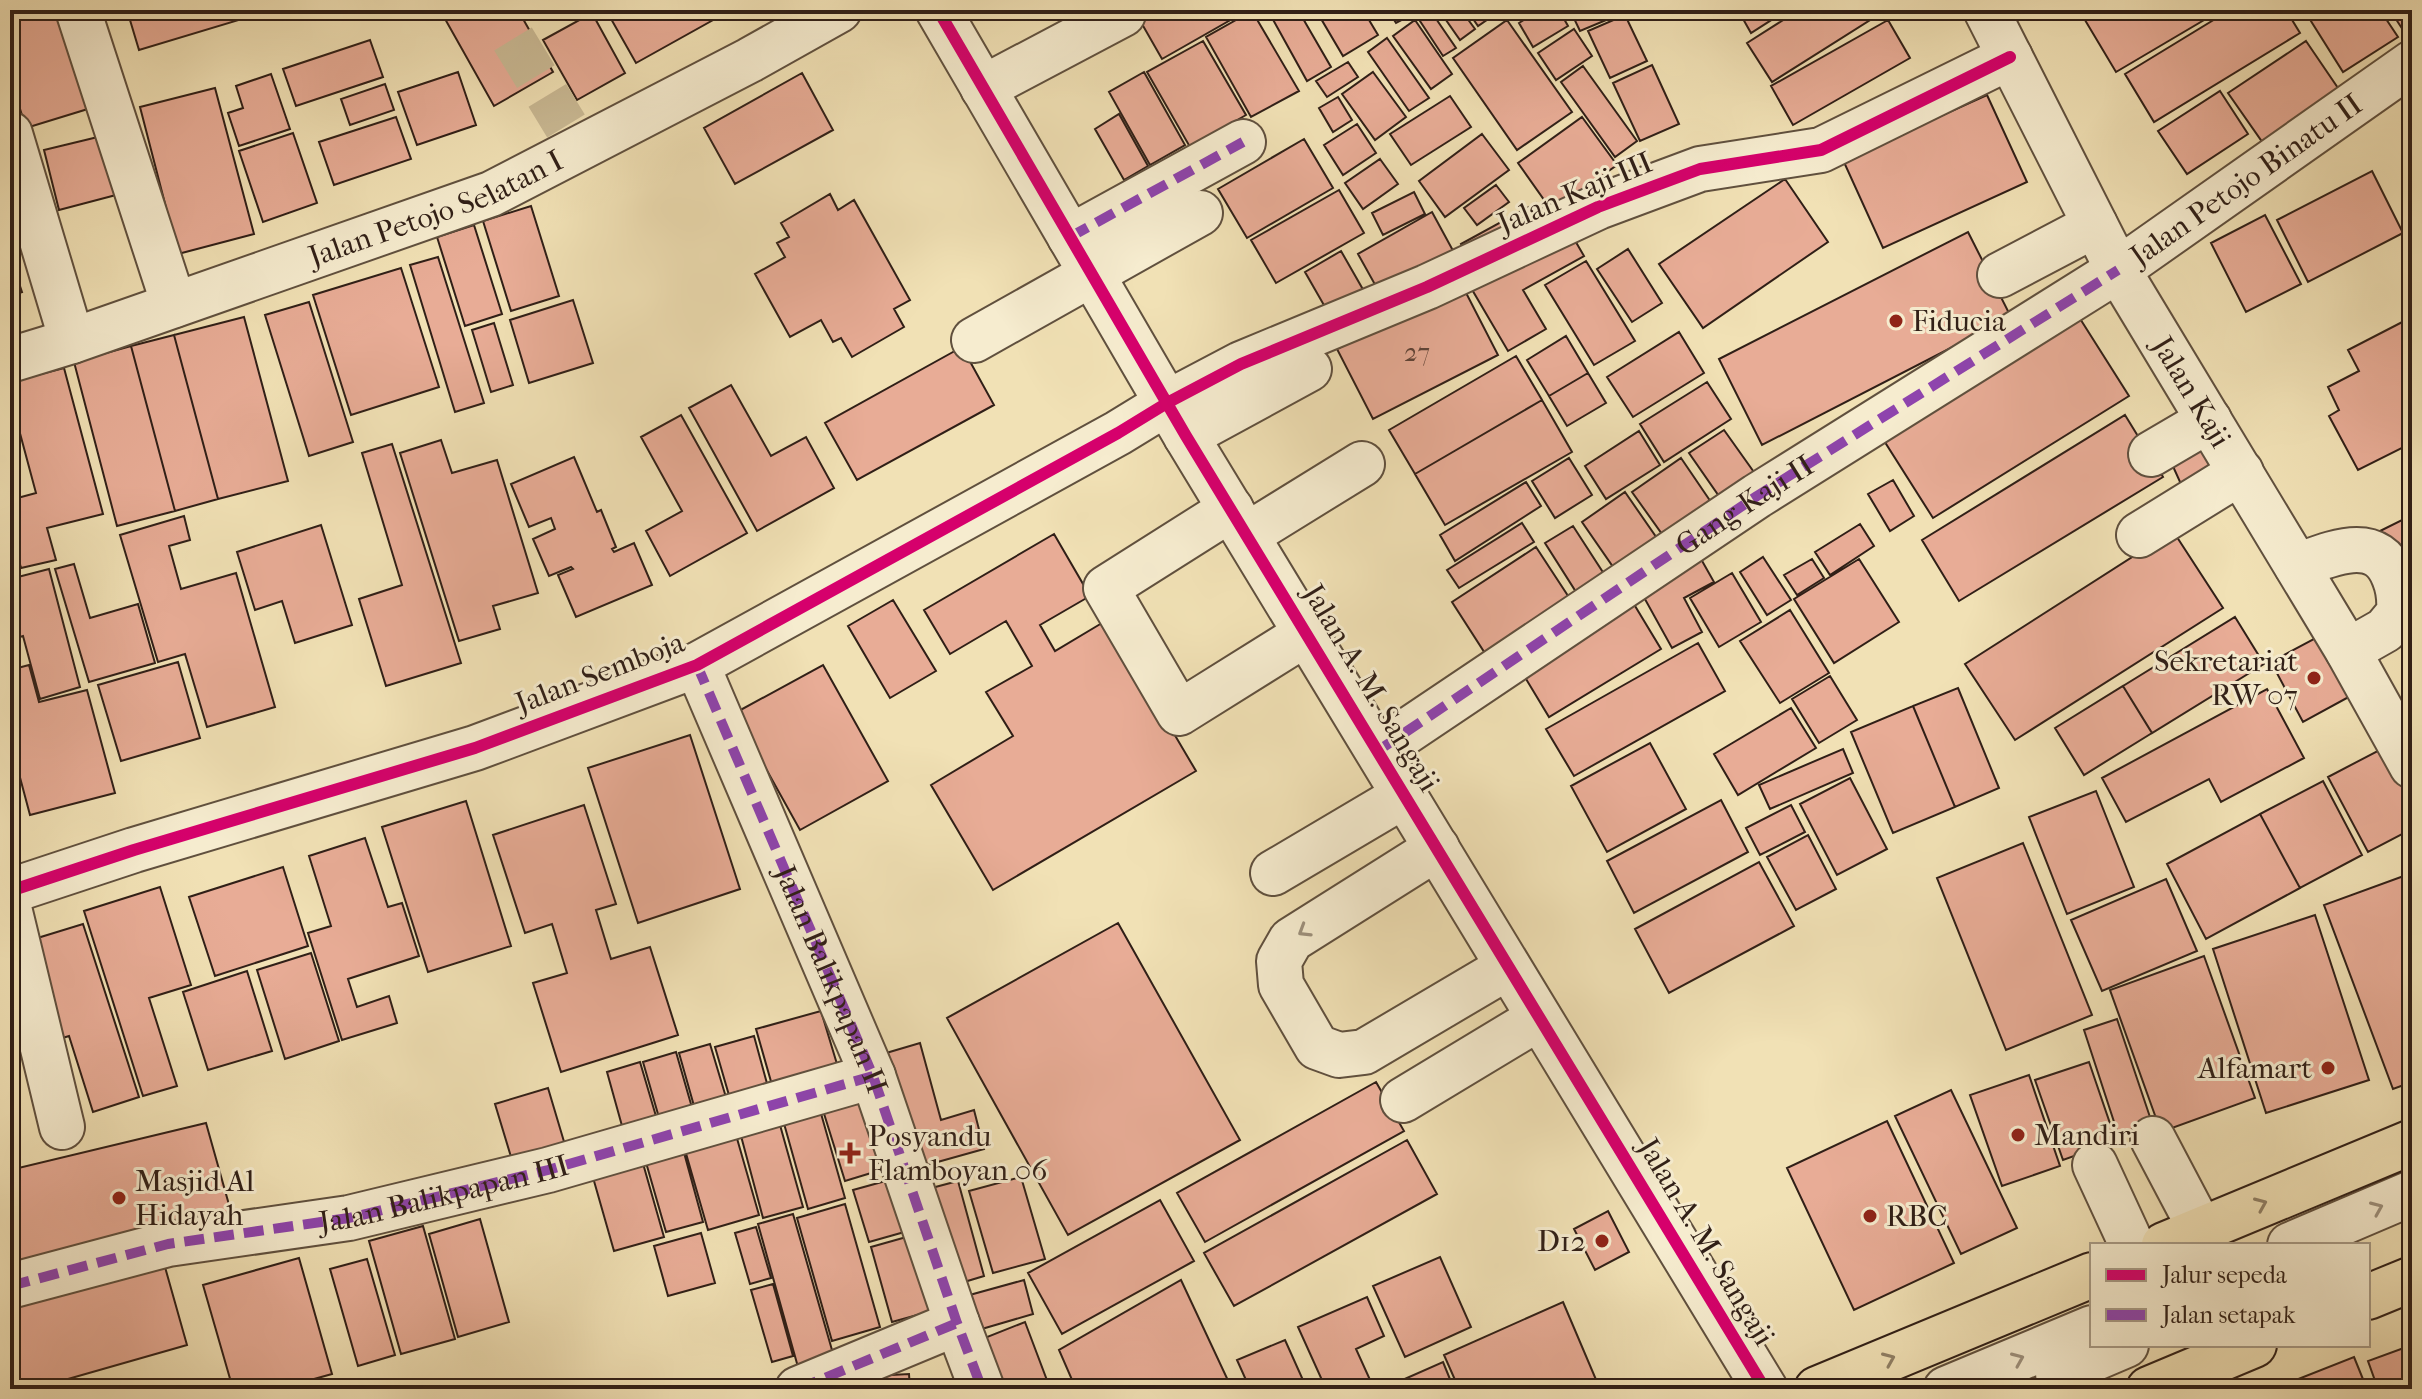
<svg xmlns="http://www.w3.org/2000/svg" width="2422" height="1399" font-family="'IM FELL French Canon',serif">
<rect width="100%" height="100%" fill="#f1e1b5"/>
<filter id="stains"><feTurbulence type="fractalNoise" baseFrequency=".0025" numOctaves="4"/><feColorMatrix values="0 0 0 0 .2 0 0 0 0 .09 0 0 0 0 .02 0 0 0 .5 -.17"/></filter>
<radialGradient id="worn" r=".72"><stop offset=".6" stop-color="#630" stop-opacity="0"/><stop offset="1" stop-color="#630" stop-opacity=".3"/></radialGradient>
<path fill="#e8ac96" stroke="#301f17" stroke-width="2" d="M10,10H61L91,108L26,128L10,77Z
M127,10H272L139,50Z
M440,10H518L553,72L494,106Z
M606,10H731L636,63Z
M1134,10H1248L1162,59Z
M1282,10H1298L1331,67L1307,81L1271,16Z
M1332,10H1363L1378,35L1343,56L1320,17Z
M1388,10H1408L1411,15L1396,23Z
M1430,10L1456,48L1443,56L1418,18Z
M1439,10H1461L1475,29L1460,40Z
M1467,10H1490L1494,15L1478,26Z
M1540,10H1559L1568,26L1533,47L1519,23Z
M1570,10H1621L1623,13L1580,31Z
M1738,10H1787L1751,33Z
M1799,10H1886L1772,82L1747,43Z
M2079,10H2221L2116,72Z
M2230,10H2286L2300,33L2154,122L2125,74Z
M2304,10H2380L2398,37L2343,72Z
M2390,10H2412V25L2403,30Z
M1252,11L1299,91L1251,117L1206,37Z
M592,13L625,73L577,100L543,40Z
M1625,15L1647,61L1610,78L1588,31Z
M1415,20L1452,74L1431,89L1393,36Z
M1507,20L1572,112L1517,150L1453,58Z
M1888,20L1910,58L1793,125L1771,86Z
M1574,29L1592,56L1556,80L1538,53Z
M1387,38L1429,98L1409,111L1368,52Z
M370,40L383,77L296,106L283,69Z
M1203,41L1246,115L1190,147L1147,72Z
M2306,41L2340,91L2263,143L2228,93Z
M1348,62L1358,77L1327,97L1316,81Z
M1652,65L1679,124L1640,141L1613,83Z
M1583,66L1637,141L1615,157L1561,82Z
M458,72L476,125L417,145L398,92Z
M1144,72L1185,145L1150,165L1109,92Z
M1373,72L1406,117L1375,140L1342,94Z
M802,73L833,130L735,184L704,128Z
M271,74L290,129L239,146L228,113L243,108L236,86Z
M385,84L394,110L350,125L341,99Z
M215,88L254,234L178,254L140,107Z
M2220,91L2248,134L2187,174L2158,131Z
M1987,95L2027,182L1883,248L1843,160Z
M1450,96L1471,127L1411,165L1390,134Z
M1338,97L1352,120L1333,132L1319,108Z
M1119,114L1148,166L1124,180L1095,129Z
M396,117L411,159L334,185L319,142Z
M1582,117L1617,165L1552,211L1518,163Z
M1357,124L1376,153L1343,175L1324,145Z
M293,133L317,203L263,222L239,151Z
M1482,134L1509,170L1445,217L1419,181Z
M102,136L116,195L59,210L44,150Z
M1304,139L1333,188L1247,238L1218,189Z
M1380,159L1398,184L1363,209L1345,183Z
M2372,171L2403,233L2308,282L2277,220Z
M1785,179L1828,242L1703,328L1659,264Z
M1496,185L1509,202L1477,225L1464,208Z
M1339,190L1364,233L1276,283L1251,240Z
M1414,192L1425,214L1383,235L1372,213Z
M830,194L838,210L854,200L910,300L894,309L904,327L852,357L841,338L833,342L821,320L790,337L755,274L785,257L777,243L789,237L781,223Z
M1536,203L1544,217L1469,259L1461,244Z
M531,206L559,296L511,311L483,221Z
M1432,212L1457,258L1383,299L1358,254Z
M2265,215L2301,284L2246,312L2211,243Z
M474,225L502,314L465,326L437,237Z
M1566,225L1584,256L1523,290L1546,329L1508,351L1467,281Z
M1968,232L2011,317L1762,445L1719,359Z
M1628,249L1662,303L1632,322L1597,269Z
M1341,251L1365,293L1329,314L1305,272Z
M10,256L22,292L10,296Z
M438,257L484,403L455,412L410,265Z
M1586,261L1635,341L1594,365L1545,285Z
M401,268L439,387L351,415L313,295Z
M1462,285L1498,355L1373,419L1337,349Z
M573,300L593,363L529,383L510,320Z
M309,302L353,442L309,456L265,315Z
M2072,306L2129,396L1933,518L1876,428Z
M244,317L288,481L218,499L174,335Z
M2412,317V443L2358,470L2329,416L2339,410L2328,387L2359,371L2348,350Z
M494,323L513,385L491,392L472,330Z
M1679,332L1704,373L1633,417L1607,377Z
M174,335L218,499L175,511L131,346Z
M1566,336L1588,373L1549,396L1527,360Z
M131,346L175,511L117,526L74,362Z
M962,347L994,405L857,480L825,423Z
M1516,356L1542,400L1415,474L1389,430Z
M64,368L103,514L47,528L56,560L21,568L10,527V500L36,493L10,396V382Z
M1588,373L1606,403L1567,426L1549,396Z
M1707,382L1731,419L1664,462L1640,424Z
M731,385L771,456L806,437L834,488L757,531L689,408Z
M1542,400L1572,452L1445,525L1415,474Z
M681,415L747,533L670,576L646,531L682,511L641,437Z
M2125,415L2163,477L1959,601L1922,540Z
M1724,430L1756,475L1721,499L1689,453Z
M1639,431L1660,465L1606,499L1585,466Z
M441,440L452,473L497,460L538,593L493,606L500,629L459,641L400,453Z
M2211,443L2226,474L2185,493L2171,462Z
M392,444L461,663L386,686L359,599L402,585L362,453Z
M574,457L597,512L601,510L616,547L612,549L614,552L634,543L652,585L576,617L558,575L573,569L571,567L549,576L533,539L555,529L551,518L529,527L511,484Z
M1569,458L1592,495L1555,518L1532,481Z
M1681,458L1715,508L1667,541L1632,492Z
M1893,480L1914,516L1890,531L1868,494Z
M1526,482L1541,506L1455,561L1440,535Z
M1625,492L1661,544L1618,574L1582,522Z
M2412,515V594L2380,531Z
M184,516L190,540L169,546L181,589L236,573L275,707L207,727L185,654L158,662L120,535Z
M1522,523L1534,542L1459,588L1447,570Z
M1860,524L1874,546L1830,575L1815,552Z
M321,525L352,625L295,643L282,601L255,610L237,552Z
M1573,526L1606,577L1578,595L1545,543Z
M2173,531L2223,608L2015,740L1965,664Z
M1054,534L1090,596L1040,625L1055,651L1107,620L1196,771L993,890L931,785L1013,736L986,692L1032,666L1006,621L950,654L924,610Z
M1536,547L1574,605L1490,661L1452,602Z
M1763,557L1791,600L1767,615L1740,572Z
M1701,559L1714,582L1684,598L1702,632L1672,648L1641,592Z
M1812,559L1824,578L1797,595L1784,575Z
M1859,559L1899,622L1834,663L1794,599Z
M74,564L90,618L138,604L155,663L89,682L55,569Z
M49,569L80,687L40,699L23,636L10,640V579Z
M1732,573L1761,622L1719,647L1690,598Z
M1629,596L1661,649L1549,717L1517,664Z
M893,600L936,671L890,698L848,626Z
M1790,610L1829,673L1780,703L1740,641Z
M2235,617L2264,664L2152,733L2123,686Z
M2325,633L2356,693L2303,722L2271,662Z
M1698,643L1725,691L1574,776L1546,729Z
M178,662L200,738L121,761L98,685Z
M29,665L39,702L87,690L115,793L30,815L10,740V670Z
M823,665L888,781L800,830L735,713Z
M1830,676L1857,720L1819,743L1792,699Z
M2123,686L2152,733L2084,775L2055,728Z
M1958,688L1999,788L1955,807L1913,706Z
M2267,689L2304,758L2221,802L2209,779L2126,822L2102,778Z
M1913,706L1955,807L1893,833L1851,732Z
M1791,708L1816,748L1738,795L1714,754Z
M690,735L740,889L638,923L588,768Z
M1650,743L1686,809L1607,852L1571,786Z
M2393,743L2412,779V829L2368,852L2328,777Z
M1843,749L1853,773L1770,809L1759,785Z
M1850,778L1887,849L1837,875L1800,804Z
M2323,781L2362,855L2300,888L2260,814Z
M2096,791L2134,887L2067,914L2029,817Z
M1721,800L1748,852L1634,913L1607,861Z
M466,801L511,946L428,972L382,827Z
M584,805L616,904L596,910L611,959L650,947L678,1035L561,1072L533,983L567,973L552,924L525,933L493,835Z
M1791,805L1805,832L1760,855L1746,828Z
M2260,814L2300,888L2206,939L2167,864Z
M1808,835L1836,889L1796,910L1767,857Z
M365,838L388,907L402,903L419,956L348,979L357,1007L389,996L397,1023L342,1040L308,933L331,926L309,856Z
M2023,843L2092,1015L2006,1050L1937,878Z
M1759,862L1794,926L1669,993L1635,929Z
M283,867L308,946L215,976L189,897Z
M2412,873V1082L2393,1089L2324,905Z
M2166,879L2197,951L2102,991L2071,920Z
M160,887L191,985L149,998L177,1086L143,1096L84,911Z
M2315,915L2369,1080L2266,1113L2213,949Z
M1118,923L1240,1140L1068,1235L947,1018Z
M83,924L139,1097L93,1112L69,1036L46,1043L18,944Z
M311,953L339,1041L285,1059L257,970Z
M2204,956L2255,1098L2161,1132L2110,990Z
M247,971L272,1051L208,1070L183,992Z
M821,1011L840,1074L774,1092L756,1029Z
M2117,1019L2152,1123L2118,1134L2084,1030Z
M754,1036L771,1098L733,1109L715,1047Z
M920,1043L941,1120L974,1110L984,1149L909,1170L876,1056Z
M710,1044L728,1104L696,1113L679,1053Z
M10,1045L19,1079L10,1082Z
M676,1052L695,1118L662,1128L643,1062Z
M640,1062L658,1123L624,1133L607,1072Z
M2089,1062L2116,1141L2063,1160L2035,1080Z
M2029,1075L2060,1166L2002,1186L1970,1095Z
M1376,1082L1404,1131L1205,1242L1177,1193Z
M548,1088L568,1155L515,1170L495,1104Z
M870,1088L894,1166L845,1181L821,1104Z
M1951,1090L2017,1228L1961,1254L1895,1116Z
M820,1110L845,1198L808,1209L783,1120Z
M1887,1121L1954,1263L1854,1310L1787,1168Z
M206,1123L235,1226L10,1275V1170Z
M780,1125L803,1207L763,1218L741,1136Z
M736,1135L759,1215L708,1230L685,1150Z
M1407,1140L1437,1194L1234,1306L1204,1253Z
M683,1149L703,1222L666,1232L645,1159Z
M642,1160L664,1237L614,1251L592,1174Z
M900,1177L915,1229L869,1242L853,1190Z
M1021,1177L1045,1259L993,1273L969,1191Z
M958,1181L984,1276L951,1286L924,1190Z
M1160,1200L1194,1261L1062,1334L1028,1273Z
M845,1204L880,1327L832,1341L797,1218Z
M1608,1211L1629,1252L1595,1270L1574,1229Z
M793,1214L834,1357L798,1367L758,1224Z
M480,1219L509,1322L458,1337L429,1234Z
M423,1226L455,1339L401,1354L369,1241Z
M756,1227L771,1278L750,1284L735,1233Z
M701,1233L715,1283L668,1296L654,1246Z
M917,1234L939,1309L892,1322L871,1247Z
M1440,1257L1471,1327L1405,1357L1373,1286Z
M299,1258L332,1374L278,1389H233L203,1285Z
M367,1259L395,1355L358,1366L330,1269Z
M163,1260L187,1345L33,1389H10V1303Z
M1024,1280L1033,1314L975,1331L966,1296Z
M1181,1280L1232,1389H1076L1059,1350Z
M773,1284L793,1356L772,1362L751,1290Z
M1367,1297L1384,1336L1356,1349L1371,1382L1356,1389H1326L1298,1327Z
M1563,1302L1600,1389H1459L1444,1355Z
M1025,1322L1048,1383L1033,1389H1002L982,1339Z
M1285,1340L1307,1389H1250L1237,1360Z
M2412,1345V1389H2378L2368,1361Z
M2354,1357L2367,1389H2273Z
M1443,1362L1454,1389H1382Z
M909,1374L910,1389H837V1378Z"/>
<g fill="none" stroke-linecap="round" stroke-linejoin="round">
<path stroke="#caba95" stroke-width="44" stroke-dasharray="44 22" stroke-linecap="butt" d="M513,39L566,126"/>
<g stroke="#60503e" stroke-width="48">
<g id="minor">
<path d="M78,10L174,305"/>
<path d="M938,10L1186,436L1765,1389"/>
<path id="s1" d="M1986,10L2118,270L2348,651L2412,766"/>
<path d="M983,88L1123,14"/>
<path d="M10,134L72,341"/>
<path d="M1070,237L1243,142"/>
<path d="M2000,275L2095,225"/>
<path d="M974,340L1200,213"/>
<path id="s2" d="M10,360L72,341L491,194L750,60L839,10"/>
<path d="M1186,436L1309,369"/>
<path d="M2151,454L2209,420"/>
<path d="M1231,509L1106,588L1179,713L1307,633"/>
<path d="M1247,535L1362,464"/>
<path d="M2139,535L2241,472"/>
<path d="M2297,566C2331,554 2377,532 2394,577C2399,589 2400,600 2399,613L2385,630L2348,651"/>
<path d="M697,665L873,1076L957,1323L982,1389"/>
<path id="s3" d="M1379,750L1757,496L2118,270L2412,63"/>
<path d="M1437,848L1291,940L1279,961L1281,985L1317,1047L1339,1055L1364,1052L1508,967"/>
<path d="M1273,873L1405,795"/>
<path d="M10,891L134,850L475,748L697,665L1118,433L1167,403L1241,364L1427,287L1598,207L1700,169L1821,150L2010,57"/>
<path d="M10,912L62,1127"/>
<path d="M1403,1100L1539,1018"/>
<path d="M2153,1139L2201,1230"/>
<path d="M2095,1165L2132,1245"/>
<path d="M2290,1245L2412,1193"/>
<path d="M10,1286L168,1244L349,1218L548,1170L873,1076"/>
<path d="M2058,1374L2126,1345"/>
<path d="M798,1389L957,1323"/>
<path d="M1946,1389L2092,1328"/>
</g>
</g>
<g stroke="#301f17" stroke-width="48">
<path id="major" d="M2164,1245L2412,1142
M2368,1297L2412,1279
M1817,1389L2092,1275
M2149,1389L2254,1345"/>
</g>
<use href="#minor" stroke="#f6eccf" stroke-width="44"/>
<use href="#major" stroke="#f1e1b5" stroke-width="44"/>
<g stroke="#8e44ad" stroke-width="10" stroke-dasharray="20 10" stroke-linecap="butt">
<path d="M1070,237L1243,142"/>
<path id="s4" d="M697,665L873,1076L957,1323L982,1389"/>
<path d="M1379,750L1757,496L2118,270"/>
<path id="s5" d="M10,1286L168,1244L349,1218L548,1170L873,1076"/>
<path d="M798,1389L957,1323"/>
</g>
<g stroke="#f6eccf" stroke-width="17">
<path id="cycleway" d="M938,10L1186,436L1765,1389
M10,891L134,850L475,748L697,665L1118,433L1167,403L1241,364L1427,287L1598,207L1700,169L1821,150L2010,57"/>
</g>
<use href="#cycleway" stroke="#d6006c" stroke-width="12"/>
</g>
<defs><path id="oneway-chevron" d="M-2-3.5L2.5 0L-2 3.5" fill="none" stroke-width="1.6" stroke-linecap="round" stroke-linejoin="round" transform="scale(2)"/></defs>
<g stroke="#9d907c">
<use href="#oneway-chevron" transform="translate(1304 931) rotate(148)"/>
<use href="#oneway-chevron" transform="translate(2377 1208) rotate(-23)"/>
<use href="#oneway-chevron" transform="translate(2018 1359) rotate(-23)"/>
</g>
<g stroke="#908066">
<use href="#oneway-chevron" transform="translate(2261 1204) rotate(-23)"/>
<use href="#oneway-chevron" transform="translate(1889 1359) rotate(-23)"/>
</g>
<g fill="#8f2418" stroke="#f6eccf" stroke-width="3">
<circle cx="1896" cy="321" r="8"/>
<circle cx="2314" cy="678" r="8"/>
<circle cx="2328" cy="1068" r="8"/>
<circle cx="2018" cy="1135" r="8"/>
<path d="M846 1141h8v8h8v8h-8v8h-8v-8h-8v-8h8z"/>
<circle cx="119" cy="1198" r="8"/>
<circle cx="1870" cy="1216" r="8"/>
<circle cx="1602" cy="1241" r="8"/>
</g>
<g text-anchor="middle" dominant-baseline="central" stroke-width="6" stroke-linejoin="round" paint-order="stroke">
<g font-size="26" fill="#5e4237">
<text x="1417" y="352">27</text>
</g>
<g font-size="30" fill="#301f17" stroke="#f6eccf">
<text stroke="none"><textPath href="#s3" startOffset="1038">Jalan Petojo Binatu II</textPath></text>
<text transform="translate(1575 193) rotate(-23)">Jalan Kaji III</text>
<text stroke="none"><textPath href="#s2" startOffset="452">Jalan Petojo Selatan I</textPath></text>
<text stroke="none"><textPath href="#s1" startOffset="434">Jalan Kaji</textPath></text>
<text stroke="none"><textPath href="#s3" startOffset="440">Gang Kaji II</textPath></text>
<text transform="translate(600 673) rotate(-21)">Jalan Semboja</text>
<text transform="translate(1371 688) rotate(59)">Jalan A. M. Sangaji</text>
<text stroke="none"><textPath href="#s4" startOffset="342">Jalan Balikpapan II</textPath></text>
<text stroke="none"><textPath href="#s5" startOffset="444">Jalan Balikpapan III</textPath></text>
<text transform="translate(1706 1242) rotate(59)">Jalan A. M. Sangaji</text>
</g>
<g font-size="30" fill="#301f17" stroke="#f6eccf" text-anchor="start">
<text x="1912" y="321">Fiducia</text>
<text x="2298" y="661" text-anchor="end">Sekretariat<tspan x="2298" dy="34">RW 07</tspan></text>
<text x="2312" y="1068" text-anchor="end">Alfamart</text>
<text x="2034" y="1135">Mandiri</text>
<text x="868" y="1136">Posyandu<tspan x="868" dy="34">Flamboyan 06</tspan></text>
<text x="135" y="1181">Masjid Al<tspan x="135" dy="34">Hidayah</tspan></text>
<text x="1886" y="1216">RBC</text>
<text x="1586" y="1241" text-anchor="end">D12</text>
</g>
</g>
<rect width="2422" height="1399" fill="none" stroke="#f1e1b5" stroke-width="40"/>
<rect x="12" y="12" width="2398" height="1375" fill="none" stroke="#301f17" stroke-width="4"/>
<rect x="20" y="20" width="2382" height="1359" fill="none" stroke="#301f17" stroke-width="2"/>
<rect x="2090" y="1243" width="280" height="104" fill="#f6eccf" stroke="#a79a85" stroke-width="2"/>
<rect x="2106" y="1269" width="40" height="12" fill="#d6006c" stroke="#a79a85" stroke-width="2"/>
<text x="2162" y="1283" font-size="24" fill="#301f17">Jalur sepeda</text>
<rect x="2106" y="1309" width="40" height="12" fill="#8e44ad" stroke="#a79a85" stroke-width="2"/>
<text x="2162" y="1323" font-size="24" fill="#301f17">Jalan setapak</text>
<rect width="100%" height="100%" filter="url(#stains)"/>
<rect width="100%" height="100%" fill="url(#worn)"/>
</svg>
